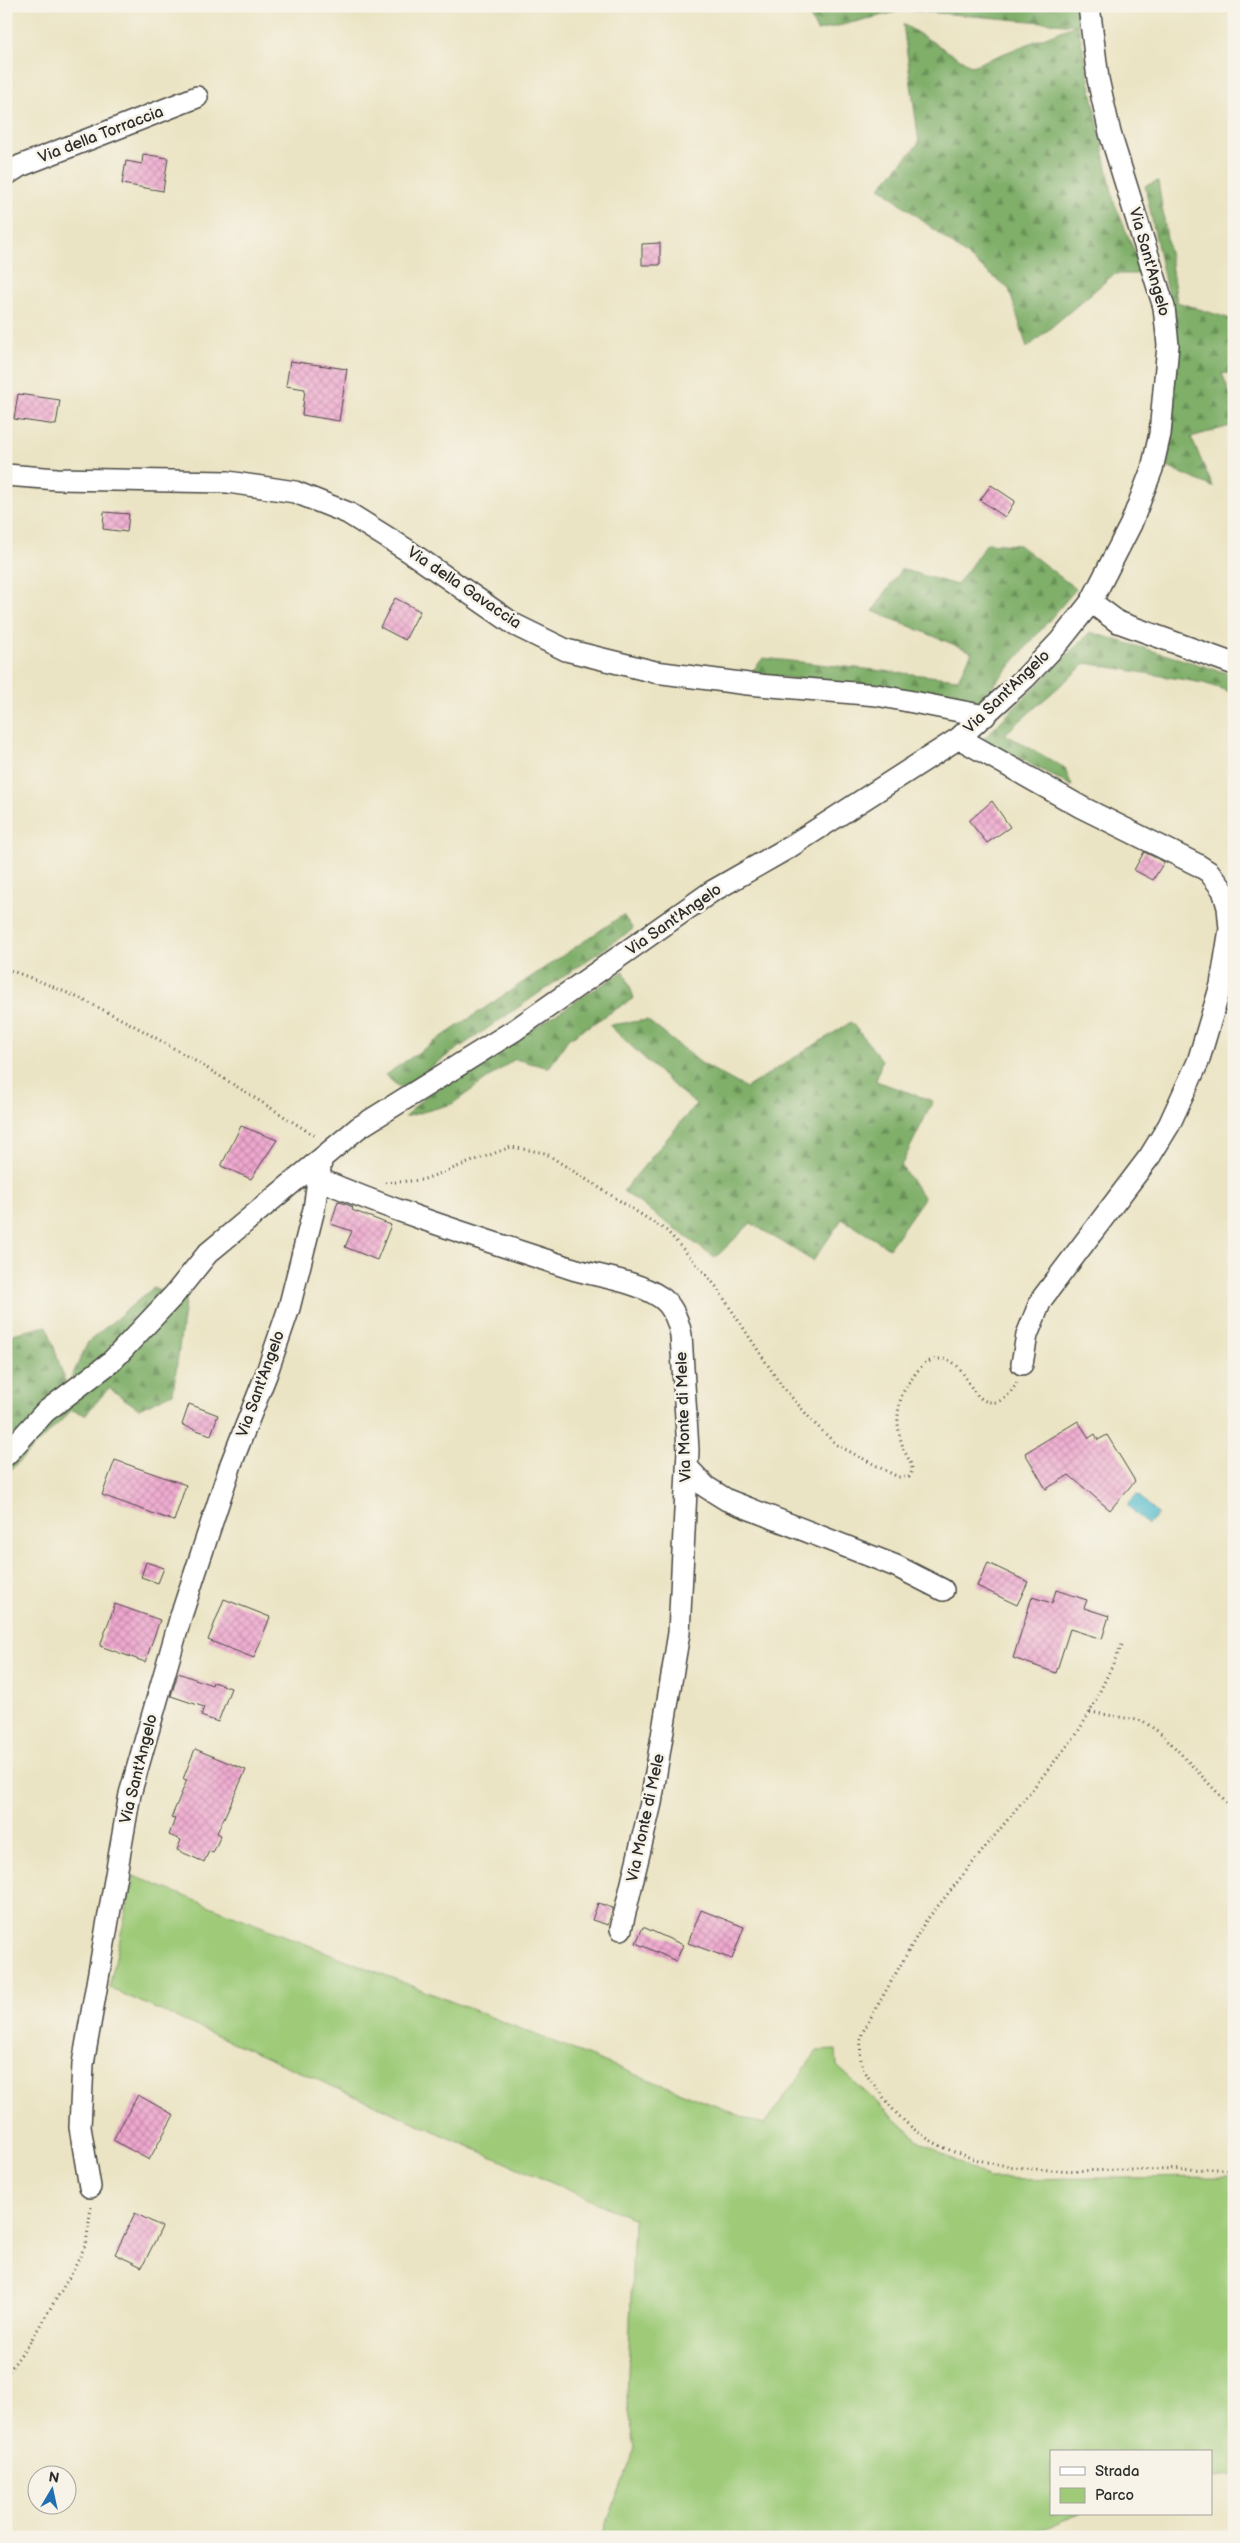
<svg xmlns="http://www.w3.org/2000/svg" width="1240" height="2543" font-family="'Balsamiq Sans',sans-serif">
<defs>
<pattern id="forest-firs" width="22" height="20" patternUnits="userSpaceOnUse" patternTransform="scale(1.25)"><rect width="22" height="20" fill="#7faf69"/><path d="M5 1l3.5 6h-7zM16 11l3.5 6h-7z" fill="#688f57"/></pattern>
<pattern id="building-cross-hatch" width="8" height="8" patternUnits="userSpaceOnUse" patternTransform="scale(1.25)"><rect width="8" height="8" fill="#efa7cf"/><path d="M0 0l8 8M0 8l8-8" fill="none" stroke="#c288a8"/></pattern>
</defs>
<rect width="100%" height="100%" fill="#f7f3e8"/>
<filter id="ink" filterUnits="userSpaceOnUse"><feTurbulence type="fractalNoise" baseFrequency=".02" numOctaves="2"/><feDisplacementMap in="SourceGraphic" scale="10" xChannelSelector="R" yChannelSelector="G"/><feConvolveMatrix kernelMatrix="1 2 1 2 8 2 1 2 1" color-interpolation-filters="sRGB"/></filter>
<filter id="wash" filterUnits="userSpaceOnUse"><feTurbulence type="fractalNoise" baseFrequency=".0096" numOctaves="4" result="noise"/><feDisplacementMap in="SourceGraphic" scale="20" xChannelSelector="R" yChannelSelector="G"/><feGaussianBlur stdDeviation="1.12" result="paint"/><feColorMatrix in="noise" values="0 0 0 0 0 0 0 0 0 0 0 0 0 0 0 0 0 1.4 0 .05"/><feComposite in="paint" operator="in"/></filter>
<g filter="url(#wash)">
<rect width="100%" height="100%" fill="#ebe4c4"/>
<path fill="#9fcb79" stroke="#657b52" d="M134,1876L764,2125L817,2051L836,2050L837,2066L918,2140L989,2179L1234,2177V2475L1211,2477V2452H1051V2514H1082L1023,2537H601L635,2448L627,2399L634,2219L109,1988Z"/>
<path fill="url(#forest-firs)" stroke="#556d4a" d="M805,6H1078V25L1114,202L1144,274H1114L1027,348L1009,289L880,187L919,143L903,24L972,66L1076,25L905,10L817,31Z
M1158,181L1177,302L1234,320V374L1222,373L1234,405V425L1191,437L1213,487L1167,467L1173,431L1174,325L1145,186Z
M987,543L1019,545L1076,589L981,700L960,702L751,673L763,658L958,679L972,652L873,611L901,569L957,585Z
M1090,632L1234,675V693L1203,683L1086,663L1005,734L1065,768L1072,786L983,739Z
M623,915L633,929L400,1088L385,1075Z
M624,971L634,998L568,1039L549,1068L515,1059L452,1104L405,1117L423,1098Z
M647,1020L701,1063L746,1088L851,1022L882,1060L876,1081L933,1101L901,1166L924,1198L889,1248L842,1219L813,1261L751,1223L715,1258L623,1191L696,1104L676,1088L609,1025Z
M153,1288L186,1296L173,1393L139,1409L109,1388L85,1415L72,1410L6,1474V1389L12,1396V1334L47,1326L67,1387L88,1342Z"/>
<path fill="#50bbcc" stroke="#3e737c" d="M1137,1494L1158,1514L1148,1525L1127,1505Z"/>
<g id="blocks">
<path fill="url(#building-cross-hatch)" d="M143,154L168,158L163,191L122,184L126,161L142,164Z
M660,243V265H642V244Z
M290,361L347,369L339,421L302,415L305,389L286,386Z
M18,394L60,400L56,425L14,419Z
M991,485L1015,501L1005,517L980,500Z
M104,512L129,514L127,532L103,529Z
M395,598L420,611L405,640L380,627Z
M992,801L1010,827L987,843L969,821Z
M1144,852L1164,862L1153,880L1134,870Z
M241,1126L277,1140L251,1179L221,1166Z
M338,1201L353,1207L352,1210L391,1225L377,1260L345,1247L352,1231L331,1224Z
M189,1404L218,1415L211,1435L182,1425Z
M1078,1421L1089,1438L1095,1434L1098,1440L1107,1435L1135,1481L1110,1510L1069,1475L1046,1489L1025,1453Z
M115,1460L186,1485L174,1521L102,1495Z
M146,1562L164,1568L158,1583L141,1577Z
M988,1563L1028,1582L1017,1605L977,1586Z
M1056,1590L1087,1600L1084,1608L1109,1616L1102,1639L1070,1629L1056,1673L1013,1658L1032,1597L1052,1603Z
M224,1599L270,1617L254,1658L208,1640Z
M115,1604L160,1620L145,1662L100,1646Z
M178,1673L212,1685L213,1682L231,1688L218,1722L201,1716L204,1707L171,1696Z
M195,1749L246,1770L217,1833L221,1835L213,1853L209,1851L204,1862L177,1850L181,1840L169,1835L175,1819L171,1818L187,1780L183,1779Z
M598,1903L613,1908L608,1925L592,1920Z
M701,1910L744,1927L732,1959L688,1943Z
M643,1927L683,1945L676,1961L636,1943Z
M138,2095L174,2115L149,2160L113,2140Z
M135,2213L162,2227L142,2267L115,2254Z"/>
</g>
</g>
<g filter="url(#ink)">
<use href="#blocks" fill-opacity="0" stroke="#484742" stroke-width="1"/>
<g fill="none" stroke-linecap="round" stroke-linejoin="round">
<g stroke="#484742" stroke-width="24">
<path id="minor" d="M6,175L20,166L197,97
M6,475L57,479L228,482L295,492L348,513L407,550L515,625L566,650L655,672L748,684L877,695L985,716
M1091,602L1118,622L1234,664
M959,738L1081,807L1198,865L1209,872L1223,890L1228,907L1230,929L1221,985L1198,1062L1169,1125L1150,1156L1041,1300L1027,1335L1022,1364
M319,1179C400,1214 486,1240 570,1268C598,1277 634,1280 660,1297C673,1305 678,1320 681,1335L688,1450L679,1633L651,1803L621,1929
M6,1455L45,1412L111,1362L174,1295L208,1253L358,1128L515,1030L711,892L788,848L959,738L1025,678L1060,641L1091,602L1131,524L1152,469L1160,434L1168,345L1164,307L1110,133L1098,79L1089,6
M688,1468L706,1487L727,1500L896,1566L943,1590
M90,2187L80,2127L83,2064L130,1794L181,1616L231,1464L266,1375L289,1308L314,1209L321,1161"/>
</g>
<path stroke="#484742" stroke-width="3" stroke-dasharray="1 4" stroke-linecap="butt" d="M6,969C119,1007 217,1075 317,1137
M385,1183L422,1180L511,1147L545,1153L667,1231L715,1285L781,1385L814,1423L837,1445L898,1477H909L912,1471C912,1463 907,1457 904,1450C895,1427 895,1399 911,1380C916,1373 921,1364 930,1361C938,1358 948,1358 955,1364C969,1375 972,1404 995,1402C1006,1401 1012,1391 1017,1382
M1122,1645L1090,1712L1076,1735L925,1922L862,2033C857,2068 864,2071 884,2098C938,2173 1036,2172 1120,2170C1158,2170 1196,2169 1234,2169
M1090,1712L1143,1721L1163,1735L1234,1810
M6,2375L30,2342L73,2271L86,2244L91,2207"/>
<use href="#minor" stroke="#fff" stroke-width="21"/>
</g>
</g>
<g text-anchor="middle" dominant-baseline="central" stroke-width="5" stroke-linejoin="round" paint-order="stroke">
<g font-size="16" fill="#2b2b2b" stroke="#f7f3e8">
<text transform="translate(101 135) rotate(-21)">Via della Torraccia</text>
<text transform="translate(1149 262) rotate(74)">Via Sant'Angelo</text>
<text transform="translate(464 588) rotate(34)">Via della Gavaccia</text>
<text transform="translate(1007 692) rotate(-44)">Via Sant'Angelo</text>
<text transform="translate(674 920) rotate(-35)">Via Sant'Angelo</text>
<text transform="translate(261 1384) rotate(-70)">Via Sant'Angelo</text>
<text transform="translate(684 1417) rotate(-92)">Via Monte di Mele</text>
<text transform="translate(139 1769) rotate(-76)">Via Sant'Angelo</text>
<text transform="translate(646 1818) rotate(-78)">Via Monte di Mele</text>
</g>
</g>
<rect width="1240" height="2543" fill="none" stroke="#f7f3e8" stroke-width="25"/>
<rect x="1050" y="2450" width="162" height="65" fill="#f7f3e8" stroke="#a5a39c"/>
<rect x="1060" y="2467" width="25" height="8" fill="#ffffff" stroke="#a5a39c"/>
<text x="1095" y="2476" font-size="15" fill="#2b2b2b">Strada</text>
<rect x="1060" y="2488" width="25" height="15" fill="#9fcb79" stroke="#a5a39c"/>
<text x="1095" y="2500" font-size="15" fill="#2b2b2b">Parco</text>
<g transform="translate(52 2490) rotate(9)"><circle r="24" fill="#f7f3e8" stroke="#a5a39c"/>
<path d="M0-4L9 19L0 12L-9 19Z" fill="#1f6fb2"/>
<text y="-8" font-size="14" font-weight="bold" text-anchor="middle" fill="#2b2b2b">N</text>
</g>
</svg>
